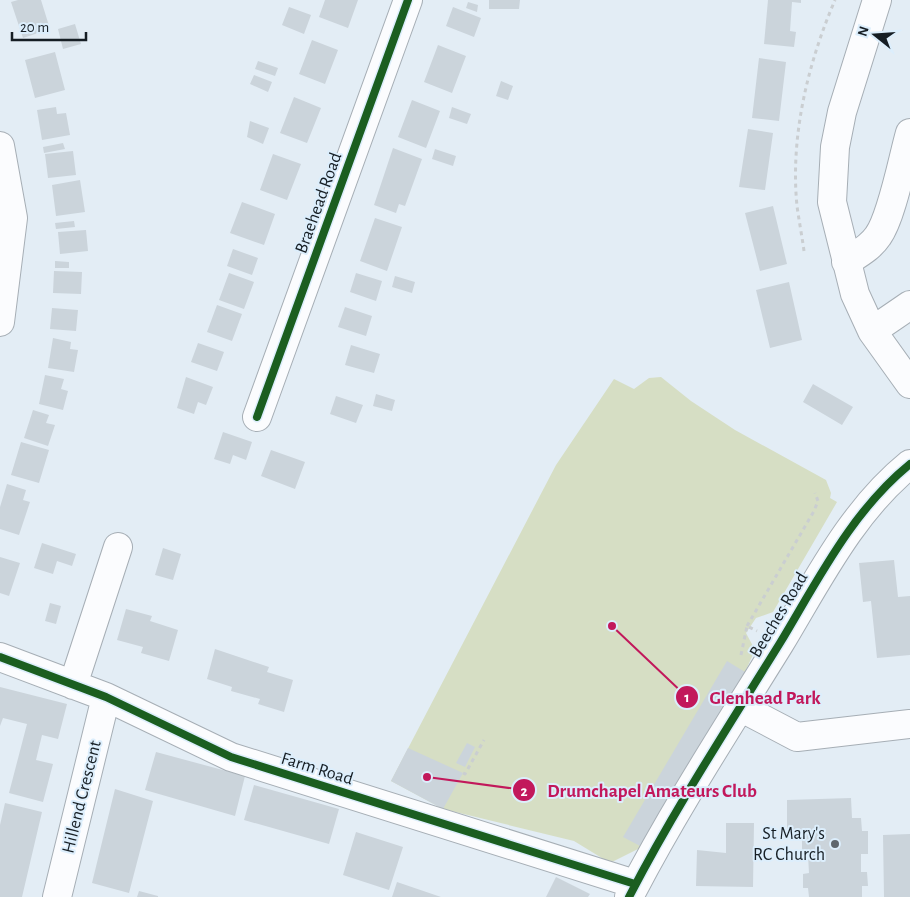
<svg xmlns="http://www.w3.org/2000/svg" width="910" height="897" font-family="'Alegreya Sans',sans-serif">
<rect width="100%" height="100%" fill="#e3edf5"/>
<path fill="#d6dec4" d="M661,377L691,401L735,430L826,480L831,493L830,498L837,502L773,612L756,618L746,633L755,650L745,672L642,847L610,863L574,841L443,809L391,781L556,465L614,379L634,389L649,378Z"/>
<path fill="#cbd4db" d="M18,0H41L50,29L23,38L11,2Z
M325,0H358L348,28L319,17Z
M489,0H520L519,9H489Z
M768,0H801V3L792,2L790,31L796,32L794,47L764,44Z
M468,2L478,5L477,12L466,8Z
M289,7L311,15L304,34L282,25Z
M453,7L481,18L474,37L446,26Z
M75,24L81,44L63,49L58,29Z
M312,40L338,50L325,84L299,74Z
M438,45L466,56L452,93L424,82Z
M55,52L65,90L35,98L25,60Z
M759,58L786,62L779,121L752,118Z
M258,61L278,68L275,76L255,69Z
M254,75L272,82L268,92L250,84Z
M501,81L513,86L508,100L496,96Z
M294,97L321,108L307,143L280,133Z
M412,100L440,111L426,148L398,137Z
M56,107L57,114L66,113L70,135L42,140L37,110Z
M452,107L471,114L467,124L449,118Z
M250,121L269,128L263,144L247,137Z
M748,129L773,133L765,190L739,187Z
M63,143L65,149L44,153L43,147Z
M393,148L422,159L405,206L399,204L396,213L374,205Z
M435,149L456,156L453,166L432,159Z
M73,151L76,175L48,178L45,154Z
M273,154L301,164L287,200L260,190Z
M80,180L85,212L56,216L52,185Z
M242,202L275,214L264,245L230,233Z
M773,206L787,264L760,271L745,213Z
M375,218L402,227L387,271L360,261Z
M74,221L75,227L56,229L55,223Z
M86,230L88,251L60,254L58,232Z
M233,249L258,258L252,275L227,266Z
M55,261L69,262V268H55Z
M54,271L82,272L81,294L53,293Z
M229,273L254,282L244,309L219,300Z
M356,273L382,281L376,301L350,292Z
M395,276L415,282L412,293L392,287Z
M789,282L802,340L770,348L756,290Z
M217,305L242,314L232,341L207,332Z
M345,307L372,316L366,336L338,327Z
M52,308L78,310L76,331L50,329Z
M53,338L71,342L70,349L78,350L74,372L48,368Z
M198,343L224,352L217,371L191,362Z
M351,345L380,354L374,373L345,365Z
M45,375L64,379L61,389L68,391L63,410L39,404Z
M186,377L213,387L206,405L198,402L194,414L177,408Z
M813,384L853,407L842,425L803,402Z
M376,394L395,400L392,411L373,406Z
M336,396L363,405L356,423L330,414Z
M33,410L49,415L46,423L55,425L48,446L24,438Z
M223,432L252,442L246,460L233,455L230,464L214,459Z
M21,442L49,450L39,483L11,475Z
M271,450L305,462L295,489L261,476Z
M7,484L26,490L23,500L30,502L19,535L0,529V507Z
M42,543L76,554L72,566L57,561L53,574L34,568Z
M163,548L181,554L173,580L155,575Z
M0,557L20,563L9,596L0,593Z
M894,560L898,597L910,596V655L877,658L871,601L863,602L859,563Z
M50,603L61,606L56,624L45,621Z
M126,609L152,616L150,621L178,630L169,661L141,653L143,647L117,640Z
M215,649L269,667L267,672L293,680L284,712L258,704L260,699L231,691L232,687L207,679Z
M727,661L745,672L642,847L623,837Z
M0,687L67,704L58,739L42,735L36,760L53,764L43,802L9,793L27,724L3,718L0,726Z
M467,743L475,747L465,767L456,763Z
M408,748L463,773L443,809L391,781Z
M156,752L245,776L235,816L145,790Z
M254,785L339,809L329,844L244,820Z
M115,789L153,801L129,893L92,883Z
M851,798L852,818H861L862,831H868V854H861V872H867L868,886H862V897H809L808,888H803V874L809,873L808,855H802V833L787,834V800Z
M5,803L42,812L22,897H0V825Z
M726,823H754L753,887L696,886L697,850L726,853Z
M356,832L403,847L389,890L343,875Z
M910,834V897H884L883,835Z
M556,877L590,894L588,897H546Z
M397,882L441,897H392Z
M139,891L158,896V897H137Z"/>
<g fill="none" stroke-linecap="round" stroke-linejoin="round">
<g stroke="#a6aeb5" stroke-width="30">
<path id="minor" d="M877,0L842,112L835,147L832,202L855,294L872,331L910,384
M0,146L13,218L0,322
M846,262C858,254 870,248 878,236C892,217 903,157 910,133
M872,331L910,305
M257,417L408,0
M0,657L106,697L231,757L635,884
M73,685L118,547
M740,707L797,737L910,724
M57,897L106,697
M629,897C674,810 728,727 780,643C818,580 852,511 910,464"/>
</g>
<path stroke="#caced1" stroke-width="3" stroke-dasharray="4 4" stroke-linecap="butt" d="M804,251C802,236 799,221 797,206C790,136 808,63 835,0
M747,626L814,511L818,501L815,493
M741,655L747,626L757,631
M463,773L465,774L484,740"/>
<use href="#minor" stroke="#fbfcfe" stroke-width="28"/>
<g stroke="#dceefc" stroke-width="11">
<path id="cycleway" d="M257,417L408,0
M0,657L106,697L231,757L635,884
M629,897C674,810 728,727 780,643C818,580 852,511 910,464"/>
</g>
<use href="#cycleway" stroke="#1b5e20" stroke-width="8"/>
</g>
<circle fill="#5e666d" stroke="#dceefc" stroke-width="2" cx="835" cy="844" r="5"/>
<g text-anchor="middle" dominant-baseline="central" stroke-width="4" stroke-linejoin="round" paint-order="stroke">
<g font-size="18" fill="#161e24" stroke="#dceefc">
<text transform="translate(319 203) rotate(-70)">Braehead Road</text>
<text transform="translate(779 615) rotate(-59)">Beeches Road</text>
<text transform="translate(317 769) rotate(17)">Farm Road</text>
<text transform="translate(82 797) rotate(-76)">Hillend Crescent</text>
</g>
<g font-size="18" fill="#161e24" stroke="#dceefc" text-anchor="end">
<text x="825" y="834">St Mary's<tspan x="825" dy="21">RC Church</tspan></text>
</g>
</g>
<path fill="none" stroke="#c2185b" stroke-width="2" d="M612 626L687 697M427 777L524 790"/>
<g fill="#c2185b" stroke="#dceefc" stroke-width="2">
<circle cx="612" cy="626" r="5"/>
<circle cx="427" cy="777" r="5"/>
<circle cx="687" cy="697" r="12"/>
<circle cx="524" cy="790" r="12"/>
</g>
<g font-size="15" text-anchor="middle" font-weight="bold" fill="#fff">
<text x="687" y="702">1</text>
<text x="524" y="796">2</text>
</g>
<g font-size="19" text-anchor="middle" font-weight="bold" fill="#c2185b" stroke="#dceefc" stroke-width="4" stroke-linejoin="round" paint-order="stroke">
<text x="765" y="704">Glenhead Park</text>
<text x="652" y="797">Drumchapel Amateurs Club</text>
</g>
<g transform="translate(875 35) rotate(287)" stroke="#dceefc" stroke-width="4" paint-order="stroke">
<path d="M0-4L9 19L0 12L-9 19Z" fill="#161e24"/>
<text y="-8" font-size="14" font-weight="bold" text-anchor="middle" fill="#161e24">N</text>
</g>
<path d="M12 32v8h74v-8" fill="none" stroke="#161e24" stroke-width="2.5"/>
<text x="20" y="32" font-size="15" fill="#161e24" stroke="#dceefc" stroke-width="4" paint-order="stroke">20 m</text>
</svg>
